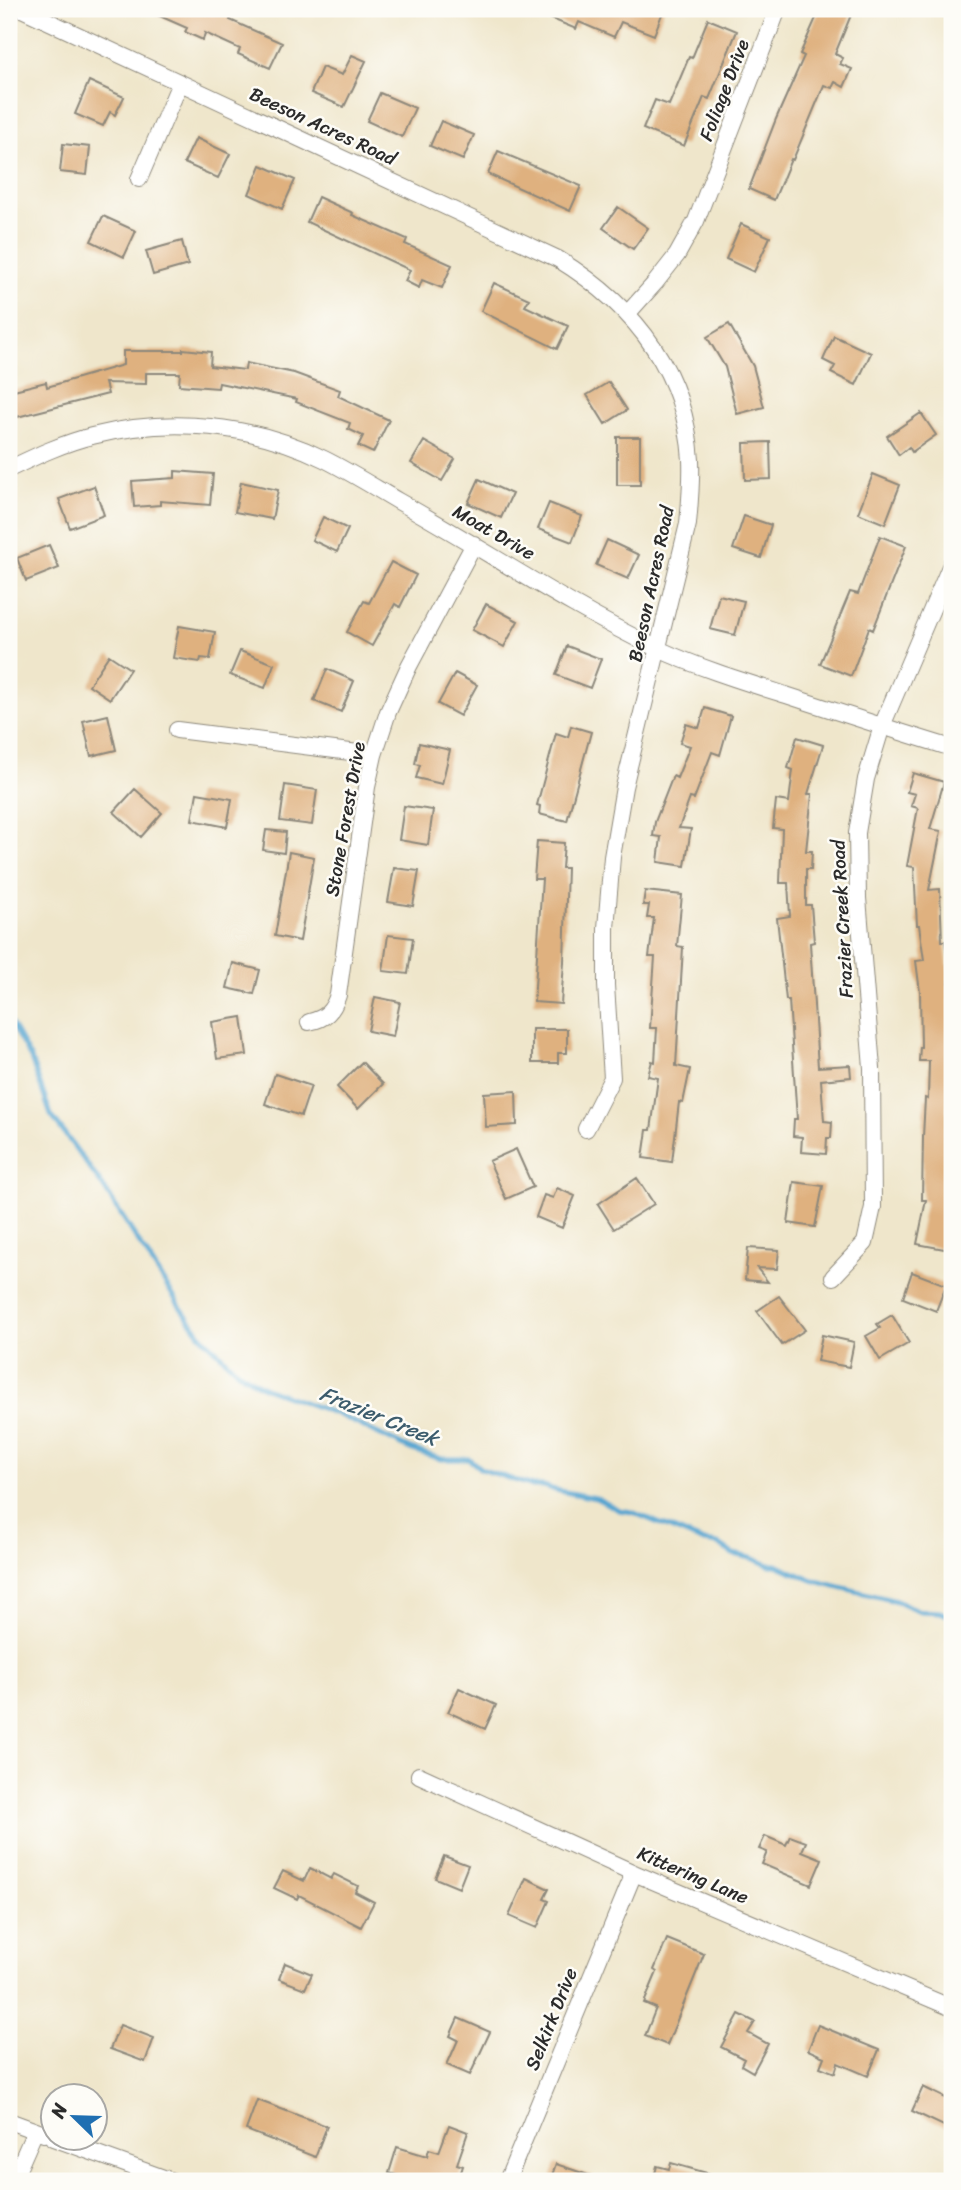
<svg xmlns="http://www.w3.org/2000/svg" width="961" height="2190" font-family="Sriracha,sans-serif">
<rect width="100%" height="100%" fill="#fdfcf7"/>
<filter id="ink" filterUnits="userSpaceOnUse"><feTurbulence type="fractalNoise" baseFrequency=".0143" numOctaves="2"/><feDisplacementMap in="SourceGraphic" scale="14" xChannelSelector="R" yChannelSelector="G"/><feConvolveMatrix kernelMatrix="1 2 1 2 8 2 1 2 1" color-interpolation-filters="sRGB"/></filter>
<filter id="wash" filterUnits="userSpaceOnUse"><feTurbulence type="fractalNoise" baseFrequency=".00686" numOctaves="4" result="noise"/><feDisplacementMap in="SourceGraphic" scale="28" xChannelSelector="R" yChannelSelector="G"/><feGaussianBlur stdDeviation="1.57" result="paint"/><feColorMatrix in="noise" values="0 0 0 0 0 0 0 0 0 0 0 0 0 0 0 0 0 1.4 0 .05"/><feComposite in="paint" operator="in"/></filter>
<g filter="url(#wash)">
<rect width="100%" height="100%" fill="#efe6cb"/>
<g fill="none" stroke-linecap="round" stroke-linejoin="round">
<path stroke="#56a5d0" stroke-width="5" d="M9,1020L31,1059L51,1115L102,1185L181,1308L200,1334L237,1371L265,1388L339,1415L410,1449L441,1459H469L481,1469L532,1486H544L555,1490L596,1498L619,1510L632,1512L704,1542L718,1544L733,1554L751,1558L769,1565H776L812,1580L896,1601L920,1611L940,1612L952,1617"/>
</g>
<g id="blocks">
<path fill="#dfb17f" d="M144,9H226L233,12L230,20L282,43L270,68L238,54L240,49L205,33L203,40L185,32L187,28Z
M528,9H664L654,35L621,22L614,37L579,22L576,29Z
M820,9H835L851,15L835,54L843,58L840,64L852,69L844,87L835,82L832,88L824,85L793,160L791,159L774,200L749,189L776,119L804,56L800,54Z
M708,19L737,31L709,99L704,97L684,146L643,129L655,100L669,105L689,57L692,58Z
M352,55L366,61L344,107L311,93L322,67L342,75Z
M89,81L124,97L115,115L110,112L103,126L75,114Z
M380,93L415,108L402,137L367,121Z
M441,121L474,135L463,160L430,146Z
M196,138L230,154L218,178L184,163Z
M63,144L90,147L87,175L60,172Z
M498,151L581,186L570,211L488,174Z
M261,165L295,180L282,209L249,194Z
M318,197L353,213L352,215L407,239L405,244L452,265L442,288L422,280L419,288L405,281L410,270L307,222Z
M618,207L648,228L633,249L603,228Z
M103,216L136,231L124,257L91,241Z
M741,224L770,237L754,272L726,259Z
M182,241L188,265L153,275L146,251Z
M494,283L529,299L525,306L568,326L557,349L481,311Z
M729,324L753,366L764,407L737,414L725,367L707,337Z
M834,336L871,353L856,385L831,373L835,366L823,360Z
M183,349L211,352L210,366L245,370L246,363L294,373L340,390L338,396L389,420L373,453L358,446L363,436L348,429L350,423L296,402L297,399L219,383L218,388L179,385L180,373H146V384L105,383L108,394L17,417L10,391L46,382L47,387L123,365V351H183Z
M609,382L627,410L605,424L587,395Z
M921,413L936,435L912,452L909,447L899,455L887,436Z
M617,437H640V485H617Z
M424,441L455,459L442,481L411,463Z
M770,442L771,479L745,480L744,443Z
M175,471L213,474L210,505L160,501V505L134,507L132,481L175,478Z
M873,474L900,485L885,524L858,513Z
M479,479L512,494L501,518L468,503Z
M241,482L278,490L272,519L235,512Z
M94,486L104,515L70,528L59,499Z
M549,503L582,516L572,542L538,529Z
M744,516L771,525L761,558L733,549Z
M323,517L348,529L337,552L312,540Z
M880,536L906,546L873,630L869,628L851,676L820,664L850,592L858,594Z
M607,540L639,555L628,579L596,565Z
M49,545L59,568L26,581L17,558Z
M391,562L416,575L400,607L395,604L372,646L347,632L364,601L369,603Z
M719,595L744,601L735,635L710,629Z
M486,604L518,621L504,647L472,630Z
M179,626L215,632L210,659L201,658L200,662L173,658Z
M567,646L601,659L590,688L556,675Z
M240,651L274,664L265,688L230,675Z
M109,655L130,669L110,699L89,685Z
M327,669L354,681L341,712L314,701Z
M455,673L477,685L460,716L438,704Z
M705,708L731,716L720,755L712,752L694,799L690,798L679,828L691,829L685,866L658,862L661,837L653,836L655,822L673,776L677,778L690,746L680,743L686,724L699,728Z
M108,715L116,750L91,756L83,721Z
M571,726L591,732L567,821L539,814L540,806L537,805L556,733L568,737Z
M797,737L823,745L808,794H812L806,851H812L811,869H806V905H811L814,942L810,943L818,1067L850,1065L851,1077L821,1080L824,1121L832,1122L831,1138H827L826,1154L801,1152L802,1137L793,1136L794,1119H797L789,1000H786L777,918L790,916L788,883H780L782,829L773,828L776,800L789,802L793,770L788,768Z
M419,743L450,750L442,784L416,778L420,765L415,764Z
M913,773L944,782L930,829L941,831L929,890L940,889L942,941H945L949,974L951,1047H952V1086H949L947,1112H952V1240L950,1250L917,1244L926,1200H922L923,1137L925,1098L928,1099L929,1061H919L920,1047H921L920,992L916,961L924,960L919,925H917L914,867L907,866L918,808L911,806L915,794L907,792Z
M285,785L317,790L312,825L280,821Z
M135,789L162,813L141,837L114,812Z
M197,793L232,799L227,827L192,820Z
M404,806L433,810L428,845L399,840Z
M266,830L286,832L284,853L263,850Z
M537,841L564,843L562,868H567L564,962L561,1004L534,1002L542,879H534Z
M289,852L314,857L300,941L275,936Z
M394,868L419,871L413,906L388,902Z
M645,891L682,895L677,946L683,947L676,1066L690,1069L683,1103L679,1102L672,1162L643,1158L647,1130H651L658,1078L648,1076L652,1061L655,1062L657,1028H650L655,957H649L654,918H647L649,905H643Z
M388,935L413,938L408,974L383,971Z
M233,963L260,970L254,994L227,988Z
M375,997L400,1002L393,1036L368,1031Z
M242,1017L247,1055L217,1059L212,1022Z
M532,1029H567V1053H558V1063H532Z
M362,1062L383,1084L358,1109L337,1087Z
M275,1074L311,1086L301,1116L265,1104Z
M516,1091L517,1125L486,1127L484,1093Z
M516,1149L533,1187L506,1199L489,1161Z
M637,1178L654,1204L614,1229L598,1204Z
M794,1182L823,1186L815,1227L788,1223Z
M557,1188L575,1196L562,1228L536,1217L544,1195L553,1198Z
M748,1248L779,1250L777,1269L757,1268L768,1282L745,1280Z
M912,1272L946,1285L936,1311L903,1298Z
M779,1296L805,1330L782,1345L757,1311Z
M892,1315L909,1343L880,1360L866,1336L880,1328L877,1324Z
M822,1335L854,1342L849,1367L817,1361Z
M459,1688L496,1705L485,1729L448,1712Z
M765,1836L786,1845L790,1836L806,1842L802,1851L822,1859L811,1885L762,1864L767,1852L759,1849Z
M444,1856L468,1865L459,1888L435,1878Z
M310,1868L331,1879L334,1874L358,1886L355,1892L374,1902L361,1927L299,1895L297,1899L274,1888L283,1871L304,1881Z
M526,1878L549,1889L544,1899L549,1901L537,1928L509,1916Z
M667,1939L704,1954L667,2045L645,2036L656,2008L644,2003L657,1972L654,1970Z
M285,1963L312,1974L305,1989L279,1979Z
M739,2014L755,2022L748,2033L768,2044L753,2072L741,2065L744,2059L721,2047Z
M458,2018L490,2032L470,2075L447,2065L458,2040L450,2036Z
M120,2025L154,2038L145,2062L110,2049Z
M818,2025L879,2050L868,2076L838,2063L835,2073L820,2067L824,2057L808,2050Z
M923,2087L952,2101V2130L912,2111Z
M257,2100L327,2126L315,2157L246,2130Z
M449,2125L468,2132L457,2164L463,2166L458,2181H417L389,2173L397,2147L427,2156L429,2149L439,2152Z
M671,2163L721,2177L720,2181H653L657,2166L669,2169Z
M556,2164L600,2179V2181H550Z"/>
</g>
</g>
<g filter="url(#ink)">
<use href="#blocks" fill-opacity="0" stroke="#8d887b" stroke-width="2"/>
<g fill="none" stroke-linecap="round" stroke-linejoin="round">
<g stroke="#8d887b" stroke-width="18">
<path id="minor" d="M22,9L558,259C633,305 685,370 691,460C692,481 690,502 688,524L624,787L612,857L606,928V985L612,1078L586,1129
M139,179L180,83
M628,313L655,283L677,255L696,221L778,9
M9,469C36,456 63,443 92,436C169,416 253,424 324,459C350,472 374,487 398,501C484,549 567,605 656,648C697,667 742,681 786,695C841,713 896,731 952,748
M177,730L374,755
M309,1022C325,1019 333,1011 338,995L367,787L374,755L388,712L409,666L474,544
M833,1277L865,1243L873,1207L872,1068L858,898L857,833L866,779L882,726L952,562
M419,1775L634,1873L952,2008
M9,2121L44,2134
M53,2138L172,2181
M13,2181L35,2131
M507,2181L634,1873"/>
</g>
<use href="#minor" stroke="#fff" stroke-width="16"/>
</g>
</g>
<g text-anchor="middle" dominant-baseline="central" stroke-width="5" stroke-linejoin="round" paint-order="stroke">
<g font-size="19" fill="#2b2b2b" stroke="#fdfcf7">
<text transform="translate(724 90) rotate(-69)">Foliage Drive</text>
<text transform="translate(323 126) rotate(25)">Beeson Acres Road</text>
<text transform="translate(494 532) rotate(30)">Moat Drive</text>
<text transform="translate(651 584) rotate(-78)">Beeson Acres Road</text>
<text transform="translate(345 819) rotate(-80)">Stone Forest Drive</text>
<text transform="translate(842 919) rotate(-93)">Frazier Creek Road</text>
<text transform="translate(693 1875) rotate(23)">Kittering Lane</text>
<text transform="translate(551 2019) rotate(-68)">Selkirk Drive</text>
</g>
<g font-size="21" font-style="italic" fill="#3c5c6d" stroke="#fdfcf7">
<text transform="translate(379 1416) rotate(22)">Frazier Creek</text>
</g>
</g>
<rect width="961" height="2190" fill="none" stroke="#fdfcf7" stroke-width="35"/>
<g transform="translate(74 2117) rotate(293)"><circle r="33" fill="#fdfcf7" stroke="#a9a8a5" stroke-width="2"/>
<path d="M0-5L12 26L0 18L-12 26Z" fill="#1f6fb2"/>
<text y="-10" font-size="19" font-weight="bold" text-anchor="middle" fill="#2b2b2b">N</text>
</g>
</svg>
